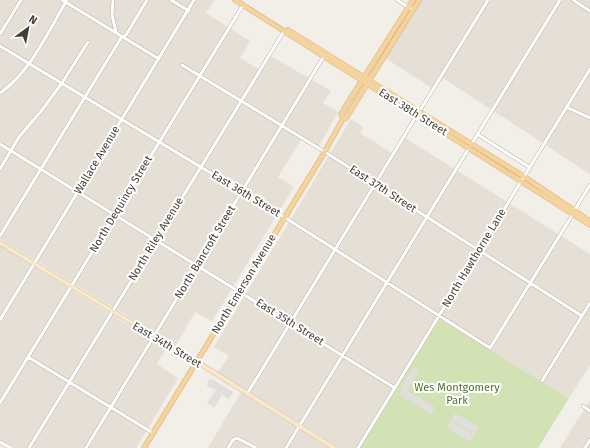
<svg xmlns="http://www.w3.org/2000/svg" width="590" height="448" font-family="'Fira Sans',sans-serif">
<rect width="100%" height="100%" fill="#f2eee8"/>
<path fill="#e5dfd6" d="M0,0H214L206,13L250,41L240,58L262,71L271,56L331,91L323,103L338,112L319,146L303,137L278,177L294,187L212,321L195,312L176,345L0,239Z
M420,0H590V174L443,78L435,90L385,58Z
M351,119L363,127L360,133L395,155L405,138L590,254V365L569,398L439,319L360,448H339L218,372L229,356L214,347Z
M0,246L166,348L157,364L178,378L136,448H15L0,439Z
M241,392L329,448H208Z
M590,400V448H560Z"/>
<path fill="#d2e2b4" d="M439,319L569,398L538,448H360Z"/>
<path fill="#e1dedc" d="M413,367L419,370L407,390L435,407L431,414L398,394L403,389L401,388Z
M212,379L233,392L229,399L222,395L223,393H220L222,395L214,408L207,403L215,391L217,392L216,389L215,390L207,386L208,380Z
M455,413L479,427L470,442L446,427L451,421L472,434L474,430L470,431L451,420Z"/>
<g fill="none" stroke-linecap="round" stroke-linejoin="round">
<g stroke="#bcb4ab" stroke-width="4">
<path id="minor" d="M62,0L159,59
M113,0L112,15L116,32
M171,0L189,11
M397,0L413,10
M573,0L590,11
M0,34L21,0
M0,46L284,217L490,348L573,214
M182,65L325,152L582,316
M0,93C30,73 49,30 67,0
M566,107L590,118
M419,112L488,0
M477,134L529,167
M0,144L395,388
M471,145L560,0
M0,169L19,137L42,110L62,83L88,42
M574,211L590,185
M0,236L121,38L126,35L147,0
M0,320L194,0
M28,357L153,433
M542,381L590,303
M247,394L417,115
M0,403L243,5
M583,406L590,411
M0,442L11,448
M29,448L284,31
M86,448L324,56
M228,448L233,440L237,438L256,448
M286,448L469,148
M358,448L590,69
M585,448L590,440"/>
</g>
<g stroke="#cdbb9b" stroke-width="5">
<path id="secondary" d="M0,243L215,373L334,448"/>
</g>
<g stroke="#d7ae70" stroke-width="5.5">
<path id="primary" d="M235,0L590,225
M288,30L523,176L590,221
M343,119L346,118L419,0
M144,448L321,158L343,119L341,114L351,98L413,0"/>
</g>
<use href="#minor" stroke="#fff" stroke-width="3"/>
<use href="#secondary" stroke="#f9e9cb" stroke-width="4"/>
<use href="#primary" stroke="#f4d39f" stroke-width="4.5"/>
</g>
<g text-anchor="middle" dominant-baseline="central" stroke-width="4" stroke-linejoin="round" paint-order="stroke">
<g font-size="11" fill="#443e37" stroke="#fff">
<text transform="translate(413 112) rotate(32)">East 38th Street</text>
<text transform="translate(97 160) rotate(-59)">Wallace Avenue</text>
<text transform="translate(383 189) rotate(33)">East 37th Street</text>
<text transform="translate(246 194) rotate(31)">East 36th Street</text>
<text transform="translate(121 204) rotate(-59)">North Dequincy Street</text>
<text transform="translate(156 239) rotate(-59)">North Riley Avenue</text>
<text transform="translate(205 252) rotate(-59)">North Bancroft Street</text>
<text transform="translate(474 258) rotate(-59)">North Hawthorne Lane</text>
<text transform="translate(244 284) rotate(-59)">North Emerson Avenue</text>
<text transform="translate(290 322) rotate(32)">East 35th Street</text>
<text transform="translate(167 345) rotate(31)">East 34th Street</text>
</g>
<g font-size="11" fill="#4f7030" stroke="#fff">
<text x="457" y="387">Wes Montgomery<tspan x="457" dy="13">Park</tspan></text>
</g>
</g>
<g transform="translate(28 28) rotate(32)" stroke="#ffffff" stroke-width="3" paint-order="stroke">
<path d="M0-3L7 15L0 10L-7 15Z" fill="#443e37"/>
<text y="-6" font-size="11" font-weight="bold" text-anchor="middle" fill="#443e37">N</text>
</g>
</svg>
